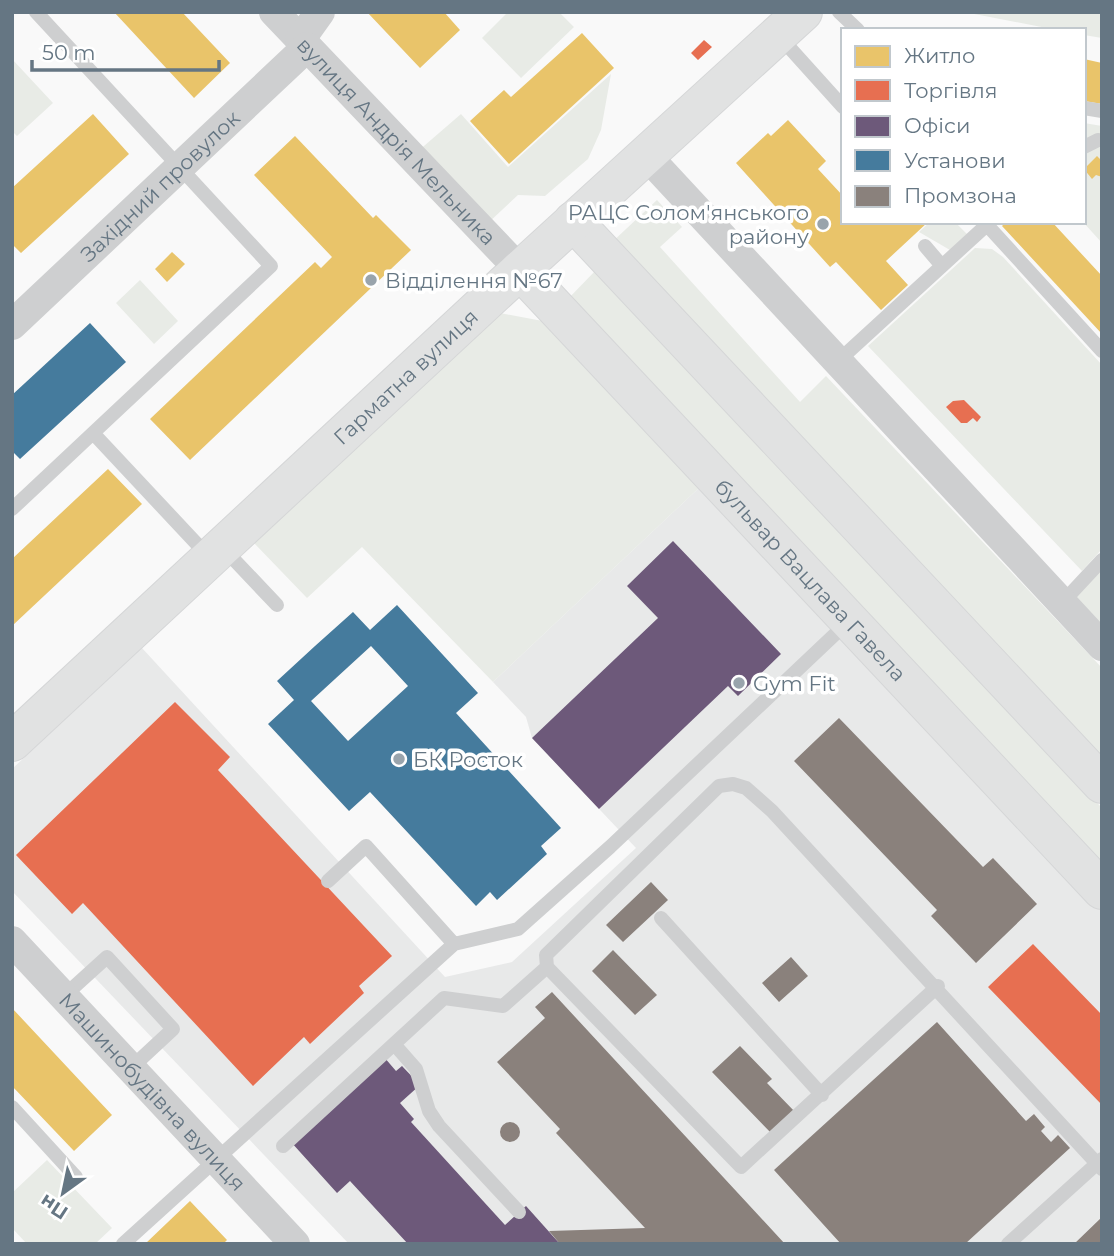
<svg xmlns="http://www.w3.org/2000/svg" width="1114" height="1256" font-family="Montserrat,sans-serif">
<rect width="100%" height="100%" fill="#f9f9f9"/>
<path fill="#e8e9e9" d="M701,486L1102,906V1244H349L12,891V769L142,648L445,977L512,962L636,848L532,738L526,717L493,682Z"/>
<path fill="#e8ebe6" d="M508,12H559L574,27L521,78L482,38Z
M964,12H1102V38L1084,35V30H1057Z
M12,59L53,103L17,136L12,131Z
M611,74L601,130L588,159L545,196L518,195L487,224L417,152L461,114L508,167Z
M1084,123L1102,126V243L1083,222Z
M657,200L682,227L660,247L800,402L826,376L1102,668V773L610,244Z
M930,222H955L967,234L950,250L919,232Z
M975,248L992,249L1003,257L1102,365V549L1082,571L868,346Z
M597,269L1102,808V869L565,302Z
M140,280L178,321L154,344L116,303Z
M500,313L548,322L701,486L493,682L362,547L307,598L254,543Z
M1102,564V627L1071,594Z
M47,1160L112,1228L95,1244H27L12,1228V1193Z"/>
<path fill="#e9c46a" d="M114,12H182L230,63L194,98Z
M367,12H444L460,30L420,68Z
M582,33L614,68L509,164L470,121L504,90L511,97Z
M1084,59L1102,63V104L1084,101Z
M93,114L129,154L21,253L12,244V188Z
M788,120L826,161L818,169L843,196V222H928L886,261L908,285L881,310L836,262L830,267L736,163L768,133L771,136Z
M295,136L373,218L376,215L411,250L190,460L150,419L315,262L321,268L332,257L254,175Z
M1097,156L1102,161V177L1096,175L1092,179L1084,169Z
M1006,222H1052L1102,276V334L1002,226Z
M172,252L185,264L167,282L155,269Z
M108,469L142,504L12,626V559Z
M12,1008L112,1115L74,1151L12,1086Z
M190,1201L227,1240L223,1244H145Z"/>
<path fill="#e76f51" d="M704,40L712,47L698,60L691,53Z
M964,400L981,417L977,422L973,418L967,423H961L946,407L953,401Z
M175,702L230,757L218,770L392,956L359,986L364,993L310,1044L304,1037L253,1086L83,903L72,914L16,855Z
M1033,944L1102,1015V1105L988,987Z"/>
<path fill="#6d597a" d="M673,541L781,654L738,696L728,686L599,809L532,738L658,618L627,586Z
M384,1057L396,1071L402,1066L420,1085L400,1103L414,1119L411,1122L505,1225L526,1206L560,1244H408L350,1181L337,1193L291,1142Z"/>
<path fill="#457b9d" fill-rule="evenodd" d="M90,323L126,362L20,459L12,451V395Z
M397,605L478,693L456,713L561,828L541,846L547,854L497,900L490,892L476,906L370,792L349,811L268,724L294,700L277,681L315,646L353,612L370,630ZM371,646L408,686L348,741L311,701Z"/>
<path fill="#8a817c" d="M839,718L983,867L993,858L1037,904L976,963L931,916L937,910L794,761Z
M651,882L668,900L623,942L606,925Z
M613,950L657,995L635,1015L592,971Z
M791,957L808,976L779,1002L762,983Z
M552,992L785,1244H560L549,1231L645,1228L556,1133L560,1129L497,1062L545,1018L535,1007Z
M937,1022L1026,1121L1034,1114L1045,1127L1041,1131L1051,1142L1058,1135L1070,1148L965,1244H841L774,1170Z
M740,1046L772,1079L767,1083L796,1113L773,1135L712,1072Z
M500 1132a10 10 0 1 1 20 0a10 10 0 1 1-20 0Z
M1102,1217V1244H1074Z"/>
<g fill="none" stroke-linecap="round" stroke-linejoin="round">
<g stroke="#d5d6d7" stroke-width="40">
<g id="secondary">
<path d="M573,221L1102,784"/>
<path id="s4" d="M520,270L1102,890"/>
<path id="s5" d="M12,742L520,270L803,12"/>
</g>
</g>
<path stroke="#cecfd0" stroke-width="14" d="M36,12L271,266L93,433
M839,12L858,30
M779,36L843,107
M1084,108L1102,111
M1084,147L1098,140
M987,225L1102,351
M925,246L942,266
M836,363L990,222
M12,509L93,433L210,558
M223,548L277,605
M1061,604L1102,560
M328,881L366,846L454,944L518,929L610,847L849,621
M661,918L822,1095
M547,967L546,955L719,786L733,784L746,788L772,811L1102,1169
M64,996L107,957L173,1029L131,1068
M394,1044L416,1069L429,1111L439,1126L519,1212
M12,1107L76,1177
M283,1146L444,998L503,1006L547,967L741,1167L938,986
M123,1244L454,944
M1008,1244L1102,1159"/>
<g stroke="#cecfd0" stroke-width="30">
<path id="s1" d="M274,12L520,270"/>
<path d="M300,40L320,12"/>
<path d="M646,155L1102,646"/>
<path id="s2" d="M12,325L307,47"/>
<path id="s3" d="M12,941L295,1244"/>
</g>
<use href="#secondary" stroke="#e1e2e2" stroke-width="38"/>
</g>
<g fill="#99a4ac" stroke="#fff" stroke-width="2.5">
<circle cx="823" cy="224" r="7"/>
<circle cx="371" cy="280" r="7"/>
<circle cx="739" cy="683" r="7"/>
<circle cx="399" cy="759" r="7"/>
</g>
<g text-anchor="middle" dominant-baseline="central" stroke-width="7" stroke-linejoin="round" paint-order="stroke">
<g font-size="21" fill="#657683" stroke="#fff">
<text stroke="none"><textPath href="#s1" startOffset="178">вулиця Андрія Мельника</textPath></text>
<text stroke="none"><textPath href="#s2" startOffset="203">Західний провулок</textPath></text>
<text stroke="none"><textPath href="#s5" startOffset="537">Гарматна вулиця</textPath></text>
<text stroke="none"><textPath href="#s4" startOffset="425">бульвар Вацлава Гавела</textPath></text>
<text stroke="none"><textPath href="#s3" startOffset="206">Машинобудівна вулиця</textPath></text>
</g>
<g font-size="21" fill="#657683" stroke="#fff" text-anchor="start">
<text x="809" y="212" text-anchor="end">РАЦС Солом'янського<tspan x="809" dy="24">району</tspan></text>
<text x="385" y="280">Відділення №67</text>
<text x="753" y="683">Gym Fit</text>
<text x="413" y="759">БК Росток</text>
</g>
</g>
<rect width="1114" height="1256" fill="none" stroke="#657683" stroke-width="28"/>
<rect x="841" y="28" width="245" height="196" fill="#ffffff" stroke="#c1c8cd" stroke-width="2"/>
<rect x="855" y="46" width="35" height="21" fill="#e9c46a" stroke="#c1c8cd" stroke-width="2"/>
<text x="904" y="63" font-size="21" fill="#657683">Житло</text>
<rect x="855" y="80" width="35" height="21" fill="#e76f51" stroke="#c1c8cd" stroke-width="2"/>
<text x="904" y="98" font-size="21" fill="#657683">Торгівля</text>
<rect x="855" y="116" width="35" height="21" fill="#6d597a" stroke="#c1c8cd" stroke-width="2"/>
<text x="904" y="133" font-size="21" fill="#657683">Офіси</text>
<rect x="855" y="150" width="35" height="21" fill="#457b9d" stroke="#c1c8cd" stroke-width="2"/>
<text x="904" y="168" font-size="21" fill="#657683">Установи</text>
<rect x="855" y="186" width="35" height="21" fill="#8a817c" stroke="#c1c8cd" stroke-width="2"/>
<text x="904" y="203" font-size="21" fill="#657683">Промзона</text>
<g transform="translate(63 1193) rotate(213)" stroke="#ffffff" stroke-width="5" paint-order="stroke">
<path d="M0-5L12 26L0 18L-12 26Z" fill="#657683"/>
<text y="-10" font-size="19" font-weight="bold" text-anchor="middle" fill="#657683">Пн</text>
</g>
<path d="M32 60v10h187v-10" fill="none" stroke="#657683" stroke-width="3.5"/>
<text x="42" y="60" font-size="21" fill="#657683" stroke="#ffffff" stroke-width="5" paint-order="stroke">50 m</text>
</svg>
